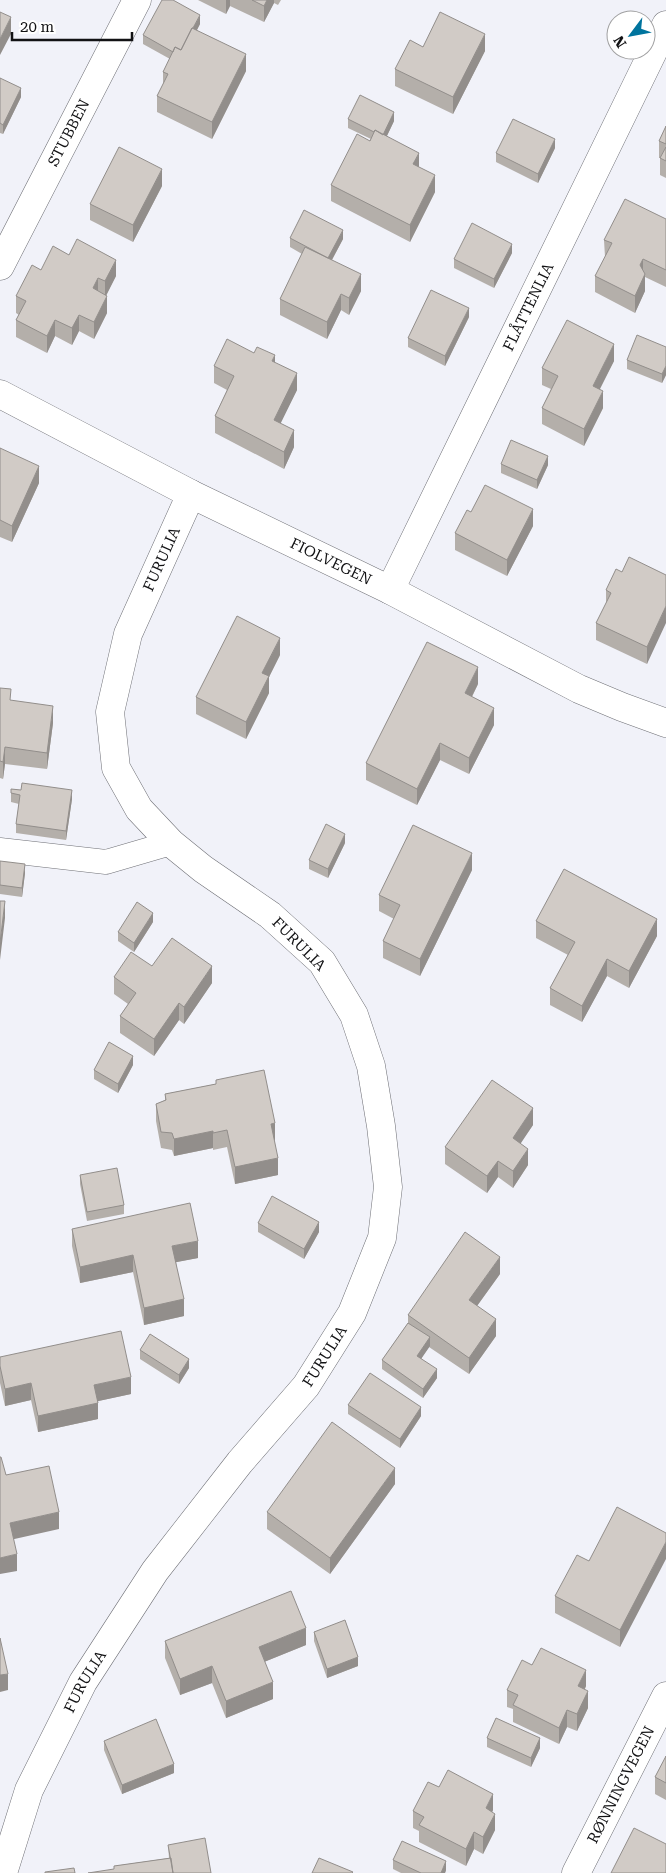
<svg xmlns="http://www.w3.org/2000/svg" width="666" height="1873" font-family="'Roboto Serif',serif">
<rect width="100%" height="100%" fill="#f1f2f9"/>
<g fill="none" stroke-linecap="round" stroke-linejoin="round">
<g stroke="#6f7076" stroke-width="25">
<path id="lane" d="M0,850L106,862L171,843"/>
</g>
<g stroke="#6f7076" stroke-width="29">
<g id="street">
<path id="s1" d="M0,266L137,0"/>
<path id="s2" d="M0,394L191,494L390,590L579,689L622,707L666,723"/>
<path id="s3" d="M390,590L666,25"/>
<path id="s4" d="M3,1873L29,1790L83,1682L155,1571L240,1462L306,1386L352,1313L382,1238L388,1187L381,1126L371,1066L354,1015L322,962L270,915L203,869L171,843L139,809L116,768L110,712L128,634L191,494"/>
<path id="s5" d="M576,1873L666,1696"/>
</g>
</g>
<use href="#lane" stroke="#fff" stroke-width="24"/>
<use href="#street" stroke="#fff" stroke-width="28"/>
</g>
<path fill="#b4afaa" d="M198,0H281L278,5L274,3L264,22L230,6L226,14Z
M200,24L197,30L246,71L212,139L157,112V96L163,85V72L170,59L143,44V35Z
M423,47L485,51L453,114L395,86V69Z
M0,78L21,97L3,134L0,133Z
M348,119L394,121L387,136L419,167L435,192L410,242L331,201V185L371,139L348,128Z
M666,126V178L660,175V158H659V141Z
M555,148L538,183L496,162V153Z
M162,186L133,242L90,220V204Z
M666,219V287L645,277V291L635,313L595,292V276L605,257L604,240Z
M290,238L343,239L332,260L361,291L349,315L341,310L327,339L280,315V299L302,254L290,247Z
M512,253L494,288L454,268V259Z
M69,255L116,276L106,295L107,313L94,339L79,331L72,345L55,336L47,353L16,337V320L19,315L16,313V296L41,270Z
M469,317L445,366L408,347V338Z
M666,347V375L662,383L627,369V360Z
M254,353L275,363L297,390L280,423L294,447L284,469L215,433V416L227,390L214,383V366Z
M614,361L599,389L603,408L584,446L542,424V408L551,389L542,385V368Z
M0,448L39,483L12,542L0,537Z
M501,464L548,465L537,489L501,473Z
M471,512L533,526L507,576L455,550V533Z
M666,575L647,664L596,640V623L606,604V590Z
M280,655L269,677V693L246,739L196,714V697Z
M478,684L472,697L494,725L469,774L440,760L417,805L366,780V763Z
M0,688L11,701L53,723L47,769L5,764L3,779L0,778Z
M11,789L72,799L66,840L16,833V824L19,804L11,802Z
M345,843L328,878L309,869V860Z
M0,861L25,873L22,897L0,894Z
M472,870L420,976L383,958V941L394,919L379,911V895Z
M536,921L657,936L629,988L607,976L582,1022L550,1005V988L568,955L536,938Z
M153,922L134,952L118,941V932Z
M152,966L212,983L184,1024L179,1020L154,1056L120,1033V1016L128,1004L114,994V977Z
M133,1065L118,1093L94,1079V1070Z
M216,1080L275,1140H274L278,1175L235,1184L227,1147L213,1150V1148L174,1156L172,1150L161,1148L156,1121V1104L165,1100V1094L216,1084Z
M533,1125L520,1143L528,1165L513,1188L498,1177L487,1193L445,1164V1147Z
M80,1175L124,1205V1214L87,1221L80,1184Z
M258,1223L319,1232L304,1259L258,1232Z
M72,1229L198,1258L176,1262L184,1316L144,1325L133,1272L80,1283L72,1246Z
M500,1274L477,1306L496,1336L469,1374L429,1347L421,1358L437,1378L423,1398L382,1369V1360L408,1323V1315Z
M140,1350L189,1368L179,1384L140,1359Z
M0,1357L131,1394L98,1401V1419L38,1432L31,1400L5,1406L0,1383Z
M348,1405L421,1416L400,1448L348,1414Z
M395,1484L330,1574L267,1529V1512Z
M666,1533L620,1647L555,1613V1596L589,1561Z
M314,1632L358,1666L327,1678L314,1641Z
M165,1641L306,1645L264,1662L273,1699L226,1718L212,1683L180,1695L165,1658Z
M532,1665L586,1686L585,1689L588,1708L577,1731L567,1727L559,1744L513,1722V1709L507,1707V1690Z
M487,1738L540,1748L531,1767L487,1747Z
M104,1741L174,1773L122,1794L104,1750Z
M666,1756V1800L655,1794V1777Z
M439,1787L493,1810L492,1812L495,1830L483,1854L474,1849L466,1866L419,1842V1831L413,1828V1811Z
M168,1845L211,1873L114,1869V1866L169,1858Z
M393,1860L446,1870L445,1873H401L393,1869Z"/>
<path fill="#928e8b" d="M226,0H230V6L226,14Z
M267,0H274V3L264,22V6Z
M200,15V24L179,64V55Z
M11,17V34L0,55V39Z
M485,34V51L453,114V97Z
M246,54V71L212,139V122Z
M21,88V97L3,134V125Z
M394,112V121L383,144V135Z
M555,139V148L538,183V174Z
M419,153V170L413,164Z
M162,169V186L133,242V225Z
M435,175V192L410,242V225Z
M343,230V239L328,267V258Z
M512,244V253L494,288V279Z
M643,259V276L640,265Z
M116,260V276L105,298V281Z
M361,274V291L349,315V298Z
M645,274V291L635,313V296Z
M98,278V295L93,288Z
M341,294V310L327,339V322Z
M107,296V313L94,339V322Z
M469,308V317L445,366V356Z
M79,315V331L72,345V328Z
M55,320V336L47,353V336Z
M614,344V361L593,403V386Z
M275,355V372L272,361Z
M666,366V375L662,383V374Z
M297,373V390L274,437V420Z
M603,391V408L584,446V429Z
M294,430V447L284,469V452Z
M548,456V465L537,489V480Z
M39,466V483L12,542V526Z
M533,509V526L507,576V560Z
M666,606V623L647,664V647Z
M280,638V655L269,677V693L246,739V722L262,673Z
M478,667V684L465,710V693Z
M53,706V723L47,769V753Z
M494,708V725L469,774V758Z
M440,743V760L417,805V789Z
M5,747V764L3,779V762Z
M72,790V799L66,840V831Z
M345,834V843L328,878V869Z
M472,853V870L420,976V959Z
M25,864V873L22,897V888Z
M5,901V918L0,960V943Z
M153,913V922L134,952V943Z
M657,919V936L629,988V971Z
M607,959V976L582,1022V1006Z
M212,966V983L184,1024V1007Z
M179,1003V1020L154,1056V1039Z
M133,1056V1065L118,1093V1084Z
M533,1108V1125L513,1155V1138Z
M275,1123V1140L271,1141V1124Z
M213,1131V1148L174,1156V1139Z
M528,1149V1165L513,1188V1171Z
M278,1158V1175L235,1184V1167Z
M498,1161V1177L487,1193V1176Z
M319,1222V1232L304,1259V1249Z
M198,1241V1258L172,1263V1246Z
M133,1255V1272L80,1283V1267Z
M500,1257V1274L469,1317V1300Z
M184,1299V1316L144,1325V1308Z
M496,1319V1336L469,1374V1358Z
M430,1337V1346L417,1365V1356Z
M189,1359V1368L179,1384V1375Z
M437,1369V1378L423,1398V1389Z
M131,1377V1394L94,1402V1385Z
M31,1383V1400L5,1406V1389Z
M98,1403V1419L38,1432V1416Z
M421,1407V1416L400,1448V1439Z
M395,1468V1484L330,1574V1558Z
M59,1512V1529L10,1540V1523Z
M666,1542V1559L620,1647V1630Z
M17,1554V1571L0,1574V1558Z
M306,1628V1645L259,1664V1647Z
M358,1657V1666L327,1678V1669Z
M212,1666V1683L180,1695V1679Z
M586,1670V1686L578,1702V1686Z
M8,1674V1690L0,1692V1675Z
M273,1682V1699L226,1718V1701Z
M588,1691V1708L577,1731V1714Z
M567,1710V1727L559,1744V1728Z
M540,1738V1748L531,1767V1758Z
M174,1764V1773L122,1794V1785Z
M493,1794V1810L486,1825V1808Z
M495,1814V1830L483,1854V1837Z
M474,1832V1849L466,1866V1849Z
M446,1861V1870L445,1873H441Z"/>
<path fill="#d1cbc6" stroke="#928e8b" d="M162,0H173L200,15L193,28H192L181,50L175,47L173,52L143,35Z
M252,0H267L264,6Z
M0,12L11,17L0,39Z
M440,12L485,34L453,97L395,69L410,40L423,47Z
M192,28L246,54L212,122L157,96L168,74L163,72L175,47L181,50Z
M0,78L21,88L3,125L0,123Z
M360,95L394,112L383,135L375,130L374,132L348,119Z
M513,119L555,139L538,174L496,153Z
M666,126V144L659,141Z
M375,130L419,153L413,164L435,175L410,225L331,185L357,134L370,141Z
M119,147L162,169L133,225L90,204Z
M666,147V161L660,158Z
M625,199L666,219V270L643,259L640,265L645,274L635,296L595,276L612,243L604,240Z
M304,210L343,230L328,258L290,238Z
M472,223L512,244L494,279L454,259Z
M77,239L116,260L105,281L98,278L93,288L107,296L94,322L79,315L72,328L55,320L47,336L16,320L26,301L16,296L32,265L41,270L53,246L69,255Z
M305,247L361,274L349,298L341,294L327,322L280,299Z
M431,290L469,308L445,356L408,338Z
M567,320L614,344L593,386L603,391L584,429L542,408L558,376L542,368Z
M637,335L666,347V366L662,374L627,360Z
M227,339L254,353L257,347L275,355L272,361L297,373L274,420L294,430L284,452L215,416L234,376L214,366Z
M511,440L548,456L537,480L501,464Z
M0,448L39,466L12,526L0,520Z
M485,485L533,509L507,560L455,533L467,510L471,512Z
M629,557L666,575V606L647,647L596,623L611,593L606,590L616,569L622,572Z
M237,616L280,638L262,673L269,676L246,722L196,697Z
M427,642L478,667L465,693L494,708L469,758L440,743L417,789L366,763Z
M0,688L11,689L10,700L53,706L47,753L5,747L3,762L0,761Z
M22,783L72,790L66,831L16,824L20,795L11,793V789L21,790Z
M326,824L345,834L328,869L309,860Z
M413,825L472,853L420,959L383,941L400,905L379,895Z
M0,861L25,864L22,888L0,885Z
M564,869L657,919L629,971L607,959L582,1006L550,988L575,942L536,921Z
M0,901H5L0,943Z
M137,902L153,913L134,943L118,932Z
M172,938L212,966L184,1007L179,1003L154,1039L120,1016L136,993L114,977L131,952L152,966Z
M109,1042L133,1056L118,1084L94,1070Z
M264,1070L275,1123L271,1124L278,1158L235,1167L227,1130L213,1133V1131L174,1139L172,1133L161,1132L156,1104L166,1100L165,1094L216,1084V1080Z
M492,1080L533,1108L513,1138L528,1149L513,1171L498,1161L487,1176L445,1147Z
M117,1168L124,1205L87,1212L80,1175Z
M272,1196L319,1222L304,1249L258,1223Z
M190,1203L198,1241L172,1246L184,1299L144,1308L133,1255L80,1267L72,1229Z
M465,1232L500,1257L469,1300L496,1319L469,1358L408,1315Z
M408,1323L430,1337L417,1356L437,1369L423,1389L382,1360Z
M121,1331L131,1377L94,1385L98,1403L38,1416L31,1383L5,1389L0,1366V1357Z
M150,1334L189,1359L179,1375L140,1350Z
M370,1373L421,1407L400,1439L348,1405Z
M332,1422L395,1468L330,1558L267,1512Z
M0,1457H1L6,1475L49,1466L59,1512L10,1523L17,1554L0,1558Z
M617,1507L666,1533V1542L620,1630L555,1596L577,1555L589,1561Z
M291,1591L306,1628L259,1647L273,1682L226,1701L212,1666L180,1679L165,1641Z
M345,1620L358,1657L327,1669L314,1632Z
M0,1638L8,1674L0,1675Z
M541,1648L586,1670L578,1686L588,1691L577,1714L567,1710L559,1728L513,1705L518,1695L507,1690L522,1660L532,1665Z
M496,1718L540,1738L531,1758L487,1738Z
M156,1719L174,1764L122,1785L104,1741Z
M666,1756V1783L655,1777Z
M448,1770L493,1794L486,1808L495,1814L483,1837L474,1832L466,1849L419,1825L424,1817L413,1811L428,1782L439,1787Z
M634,1828L666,1844V1873H611Z
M205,1838L211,1873H173L168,1845Z
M402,1841L446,1861L441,1873H421L393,1860Z
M171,1858L173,1873H88L114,1869V1866Z
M319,1858L353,1872L352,1873H312Z
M74,1868L75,1873H45V1872Z"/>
<g text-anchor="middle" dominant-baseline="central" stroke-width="4.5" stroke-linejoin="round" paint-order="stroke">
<g font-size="15" fill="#121214" stroke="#fff">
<text stroke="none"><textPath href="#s1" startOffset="150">STUBBEN</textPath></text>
<text stroke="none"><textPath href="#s3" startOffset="315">FLÅTTENLIA</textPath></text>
<text stroke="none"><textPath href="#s4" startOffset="1540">FURULIA</textPath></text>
<text stroke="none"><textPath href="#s2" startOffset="371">FIOLVEGEN</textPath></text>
<text transform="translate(299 944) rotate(45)">FURULIA</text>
<text stroke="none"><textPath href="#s4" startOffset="614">FURULIA</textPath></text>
<text stroke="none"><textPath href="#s4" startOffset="209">FURULIA</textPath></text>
<text stroke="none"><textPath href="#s5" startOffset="99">RØNNINGVEGEN</textPath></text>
</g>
</g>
<g transform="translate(631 35) rotate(238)"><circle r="24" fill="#ffffff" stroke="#a0a0a1"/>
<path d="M0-4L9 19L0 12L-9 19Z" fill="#00749e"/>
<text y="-8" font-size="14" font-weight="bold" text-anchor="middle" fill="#121214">N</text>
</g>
<path d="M12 32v8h120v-8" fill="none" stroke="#121214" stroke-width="2.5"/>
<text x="20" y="32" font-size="15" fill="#121214" stroke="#ffffff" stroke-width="4" paint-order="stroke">20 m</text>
</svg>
